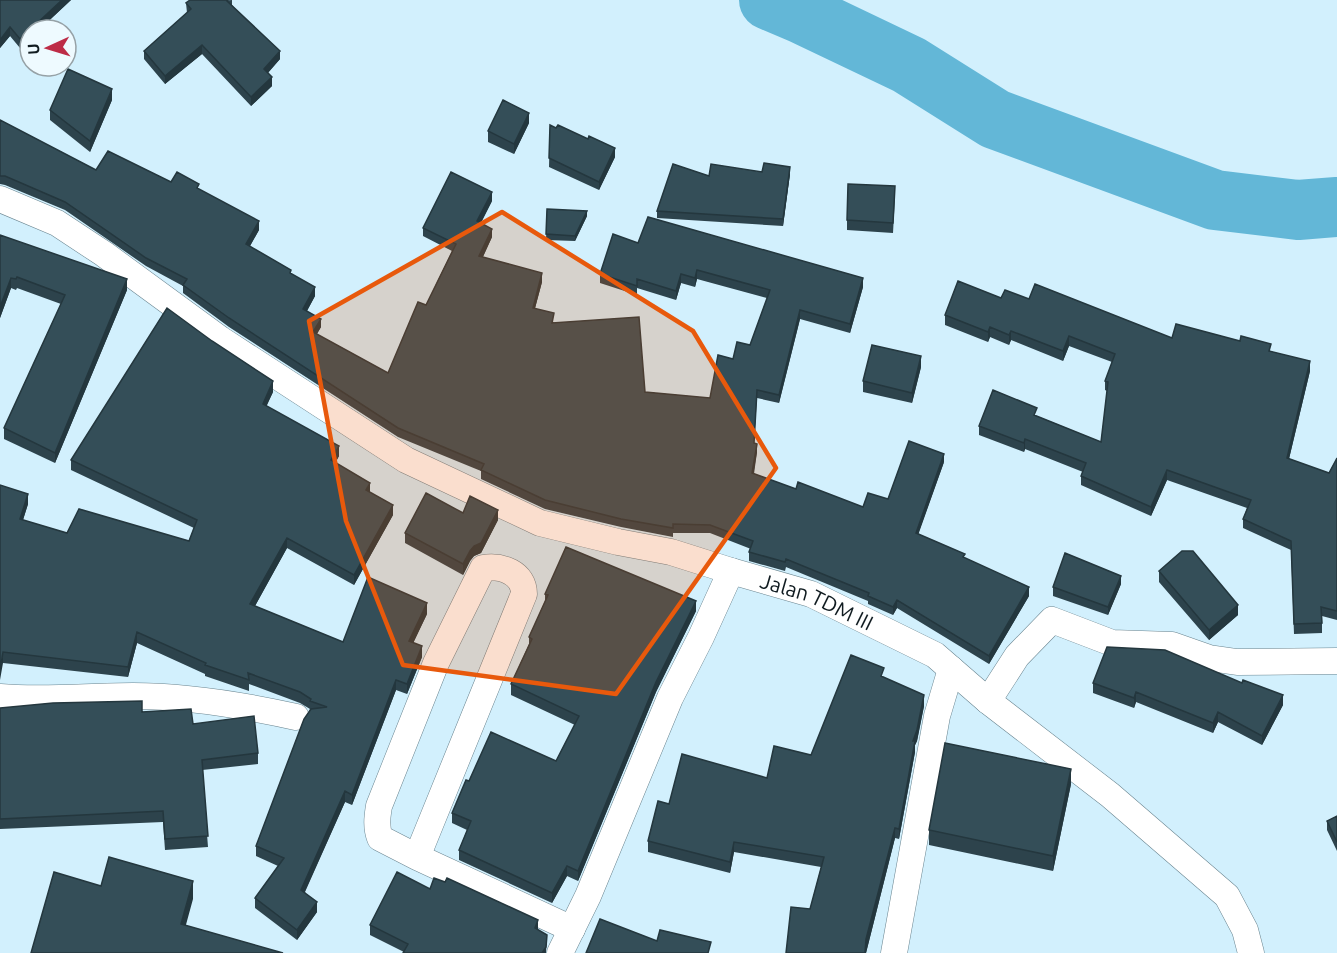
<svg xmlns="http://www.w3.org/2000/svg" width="1337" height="953" font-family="Ubuntu,sans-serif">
<rect width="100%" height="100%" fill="#d2f0fd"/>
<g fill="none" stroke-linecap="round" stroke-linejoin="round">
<path stroke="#63b7d7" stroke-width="60" d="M769,0L802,14L909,65L995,119L1215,200L1298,210L1337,207"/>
<g stroke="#6a8590" stroke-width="27">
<g id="street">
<path d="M0,199L57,223L104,254L220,339L406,460L540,523L618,542L671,552L731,571"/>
<path d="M0,697C44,701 88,696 133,696C188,696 242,705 296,717"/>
<path d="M988,701L1017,656L1052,620L1112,643L1172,645L1209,658L1237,662L1337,661"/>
<path d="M417,857L524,594C524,573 502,565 483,568L436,663L379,806C377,818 376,827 380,838L417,857L572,929"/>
<path id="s1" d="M560,953L588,896L670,698L701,637L731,571L811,594L935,655L988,701L1110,795L1227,896L1245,930L1251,953"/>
<path d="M894,953L937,716L951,669"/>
</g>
</g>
<use href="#street" stroke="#fff" stroke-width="26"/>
</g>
<path fill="#2d434c" d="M0,0H71L39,30H30V39L20,48L10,36L0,48Z
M232,0V5L280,59L268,73L272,86L251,106L202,54L165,84L144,59V51L187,13L186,3Z
M112,100L90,152L50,120V110Z
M0,120L96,170L171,182L199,189L259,230L250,246L291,274L315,296L307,311L321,327L317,334L388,373L426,305L452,251L423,236V228L492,201L481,223L492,237L483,257L542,282L535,308L645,392L710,398L733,359L750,345L767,298L697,279L695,287L681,283L676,300L637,288V295L600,283V274L638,243L863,287L850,333L800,319L779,403L757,398L754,443L757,452L754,474L796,489L863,507L888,499L944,462L918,534L965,558L1029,596L989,664L897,608L893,615L868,604V601L786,567L785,571L749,561V552L751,549L710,533H673V537L621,527L545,509L481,479V471L398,437L229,327L183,293V286L146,266L65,210L5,185L0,184Z
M529,123L514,154L488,142V131Z
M550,125L615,157L599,190L549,167Z
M762,172L790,174L783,226L657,218V211L709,176Z
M895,196L893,233L847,230V220Z
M547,209L587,216L575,241L546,240Z
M0,235L127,290L55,463L4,439V428L61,304L17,288L16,290L11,288L0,318Z
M1001,298L1029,299L1172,338L1271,351L1310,371L1289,459L1329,473L1337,458V620L1322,616V633L1294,634L1291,550L1243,528V519L1247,508L1167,480L1151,516L1081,485V476L1083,472L1025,449L1024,452L979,435V426L1037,416L1101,442L1107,391L1105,390V381L1112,362L1069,346L1063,361L1011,340L1009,345L990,337L988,342L945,325V315Z
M921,367L912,403L863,392V381Z
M273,392L266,406L339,456L335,463L370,492L393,515L354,585L287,548L255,606L343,642L427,614L413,643L422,657L407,694L396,690L352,805L345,802L305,892L317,912L297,940L255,908V898L278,866L256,856V846L310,709L300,703L249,684V691L205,676V674L137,643L128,677L3,663L0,485L28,504L23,520L67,533L189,541L194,528L71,470V460Z
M463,513L498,520L481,553L474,556L470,561L463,575L405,543V533Z
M1159,571L1238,615L1209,640L1159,582Z
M1121,584L1108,615L1053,596V587Z
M545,594L696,611L656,692L578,881L567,876L552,903L459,860V850L467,830L452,823V813L469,781L556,761L575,725L511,695V684L529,644V637L545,601Z
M884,677L924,706L917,741L915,745V752L899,839L895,838L866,953H786L810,909L821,867L734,852L730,873L648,852V841L669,804L767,778L811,755Z
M1093,683L1283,705L1262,745L1218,722L1213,733L1136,702L1134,708L1093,693Z
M0,708L142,712L193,724L258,753V764L202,770L208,847L165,850L163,822L0,829Z
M1071,784L1053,871L929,845V830Z
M1337,816V851L1327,830V821Z
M430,889L538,930L547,945L404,952L370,935V925Z"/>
<path fill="#24373e" d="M62,0H71L39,30H30Z
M10,27V36L0,48V40Z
M30,30V39L20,48V39Z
M202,45V54L165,84V76Z
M280,51V59L264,77V69Z
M272,77V86L251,106V97Z
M112,89V100L90,152V141Z
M529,113V123L514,154V144Z
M615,148V157L599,190V182Z
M790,167V174L783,226V219Z
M492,192V201L477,230V221Z
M587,211V216L575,241V236Z
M259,221V230L246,253V244Z
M492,229V237L479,265V256Z
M697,270V279L695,287V278Z
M542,273V282L533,316V308Z
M681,274V283L676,300V291Z
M11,278V288L0,318V307Z
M863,278V287L850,333V324Z
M127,279V290L55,463V453Z
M315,287V296L303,318V309Z
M800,310V319L779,403V395Z
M321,319V327L313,340V332Z
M990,327V337L988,342V332Z
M1011,331V340L1009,345V335Z
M1069,336V346L1063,361V351Z
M921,356V367L912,403V393Z
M1310,361V371L1287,467V458Z
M273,381V392L263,414V404Z
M1025,439V449L1024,452V443Z
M757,444V452L752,482V473Z
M339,446V456L331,471V460Z
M944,454V462L916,541V533Z
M1167,470V480L1151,516V507Z
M370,483V493L366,490Z
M28,494V504L20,529V519Z
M393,505V515L354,585V575Z
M498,510V520L481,553L474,556L470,561L463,575V564L470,551Z
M287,538V548L250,615V604Z
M1121,576V584L1108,615V607Z
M1029,587V596L989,664V656Z
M897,600V608L893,615V607Z
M696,601V611L656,692L578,881V871L656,682Z
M427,603V614L409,652V641Z
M1238,605V615L1209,640V630Z
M137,632V643L128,677V667Z
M422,646V657L407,694V684Z
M3,652V663L0,680V670Z
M396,680V690L352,805V795Z
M1136,692V702L1134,708V698Z
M924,695V706L917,741L915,745V752L899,839V829L913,741Z
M1283,695V705L1262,745V736Z
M1218,712V722L1213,733V723Z
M1071,769V784L1053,871V856Z
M345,791V802L301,900V890Z
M895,828V838L866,953H865L866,939Z
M734,842V852L730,873V862Z
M567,866V876L552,903V893Z
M193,881V899L181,943V924Z
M317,902V912L297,940V930Z
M538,920V930L535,928Z
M547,935L546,953H542Z"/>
<path fill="#344e58" stroke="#24373e" stroke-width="1.5" d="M0,0H62L20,39L10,27L0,40Z
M190,0H228L227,1L280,51L264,69L272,77L251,97L202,45L165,76L144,51L191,9L186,3Z
M68,69L112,89L90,141L50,110Z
M503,100L529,113L514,144L488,131Z
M0,120L96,170L108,151L171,182L177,172L199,184L197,188L259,221L246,244L291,270L290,273L315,287L303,309L321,319L313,332L388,373L418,302L426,305L456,244L423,228L451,172L492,192L477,221L492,229L479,256L542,273L533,308L554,313L552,323L639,317L645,392L710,398L718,355L733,359L737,342L750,345L770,290L697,270L695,278L681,274L676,291L637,279V286L600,274L613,234L638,243L648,217L863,278L850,324L800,310L779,395L757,390L754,443L757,444L752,473L796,489L798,482L863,507L868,493L888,499L909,441L944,454L916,533L965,554L963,557L1029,587L989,656L897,600L893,607L868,596L869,593L786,559L785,562L749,552L753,541L710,525L673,524V528L621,519L545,500L481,470L484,464L398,428L229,318L183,285L187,279L146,258L65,202L5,176H0Z
M550,125L556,128L558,125L588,139L589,136L615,148L599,182L549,158Z
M764,163L790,167L783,219L657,211L673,164L709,176L711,164L762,172Z
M848,184L895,186L893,223L847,220Z
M547,209L587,211L575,236L546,234Z
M0,235L127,279L55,453L4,428L65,295L17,277L16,279L11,278L0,307Z
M958,281L1001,298L1005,290L1029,299L1035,284L1172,338L1176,324L1240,341L1241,336L1271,344L1269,351L1310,361L1287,458L1329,473L1337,458V611L1321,607L1322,623L1294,624L1291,541L1243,519L1251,500L1167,470L1151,507L1081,476L1086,463L1025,439L1024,443L979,426L993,390L1037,408L1034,415L1101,442L1108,382L1105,381L1115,354L1069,336L1063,351L1011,331L1009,335L990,327L988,332L945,315Z
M167,308L212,341L273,381L263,404L339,446L331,460L370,483L366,490L393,505L354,575L287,538L250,604L343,642L368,577L427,603L409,641L422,646L407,684L396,680L352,795L345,791L301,890L317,902L297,930L255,898L284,858L256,846L304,719L311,709L327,707L310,701L311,699L300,692L248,673L249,680L205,665L206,663L137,632L128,667L3,652L0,670V485L28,494L20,519L67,533L79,509L189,541L197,520L71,460Z
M872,345L921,356L912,393L863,381Z
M426,493L463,513L470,496L498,510L481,543L474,546L470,551L463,564L405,533Z
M566,547L696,601L656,682L578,871L567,866L552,893L459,850L471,821L452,813L466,780L469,781L491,732L556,761L579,716L511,684L532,639L529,637L548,595L545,594Z
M1182,551H1193L1238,605L1209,630L1159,571Z
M1065,553L1121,576L1108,607L1053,587Z
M1107,647L1165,650L1242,683L1243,680L1283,695L1262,736L1218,712L1213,723L1136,692L1134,698L1093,683Z
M851,655L884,668L881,676L924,695L917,730L913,741H915L899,829L895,828L866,939L865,953H786L791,907L810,909L824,857L734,842L730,862L648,841L658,801L669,804L682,754L767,778L774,746L811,755Z
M142,701V712L191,709L193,724L254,716L258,753L202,760L208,836L165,839L163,811L0,819V708L53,703Z
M945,743L1071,769L1053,856L929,830Z
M1337,816V842L1327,821Z
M109,857L193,881L181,924L283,953H31L54,872L101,886Z
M397,872L430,889L434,878L445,882L447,878L538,920L535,928L547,935L546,947L542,953H403L408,944L370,925Z
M600,919L657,941L660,930L711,942L708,953H586Z"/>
<path fill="#e8590c" fill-opacity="0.2" stroke="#e8590c" stroke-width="4.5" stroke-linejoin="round" d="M502,212L693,331L776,468L616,694L403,665L346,521L309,321Z"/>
<g text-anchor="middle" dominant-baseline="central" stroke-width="6" stroke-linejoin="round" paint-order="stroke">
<g font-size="21" fill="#111c21" stroke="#eefaff">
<text stroke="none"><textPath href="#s1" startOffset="510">Jalan TDM III</textPath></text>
</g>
</g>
<g transform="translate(48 48) rotate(266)"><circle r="28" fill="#eefaff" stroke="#96a1a6" stroke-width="1.5"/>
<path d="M0-4.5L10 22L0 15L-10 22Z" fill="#bd2c47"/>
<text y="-9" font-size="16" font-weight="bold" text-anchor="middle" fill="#111c21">U</text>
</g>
</svg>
